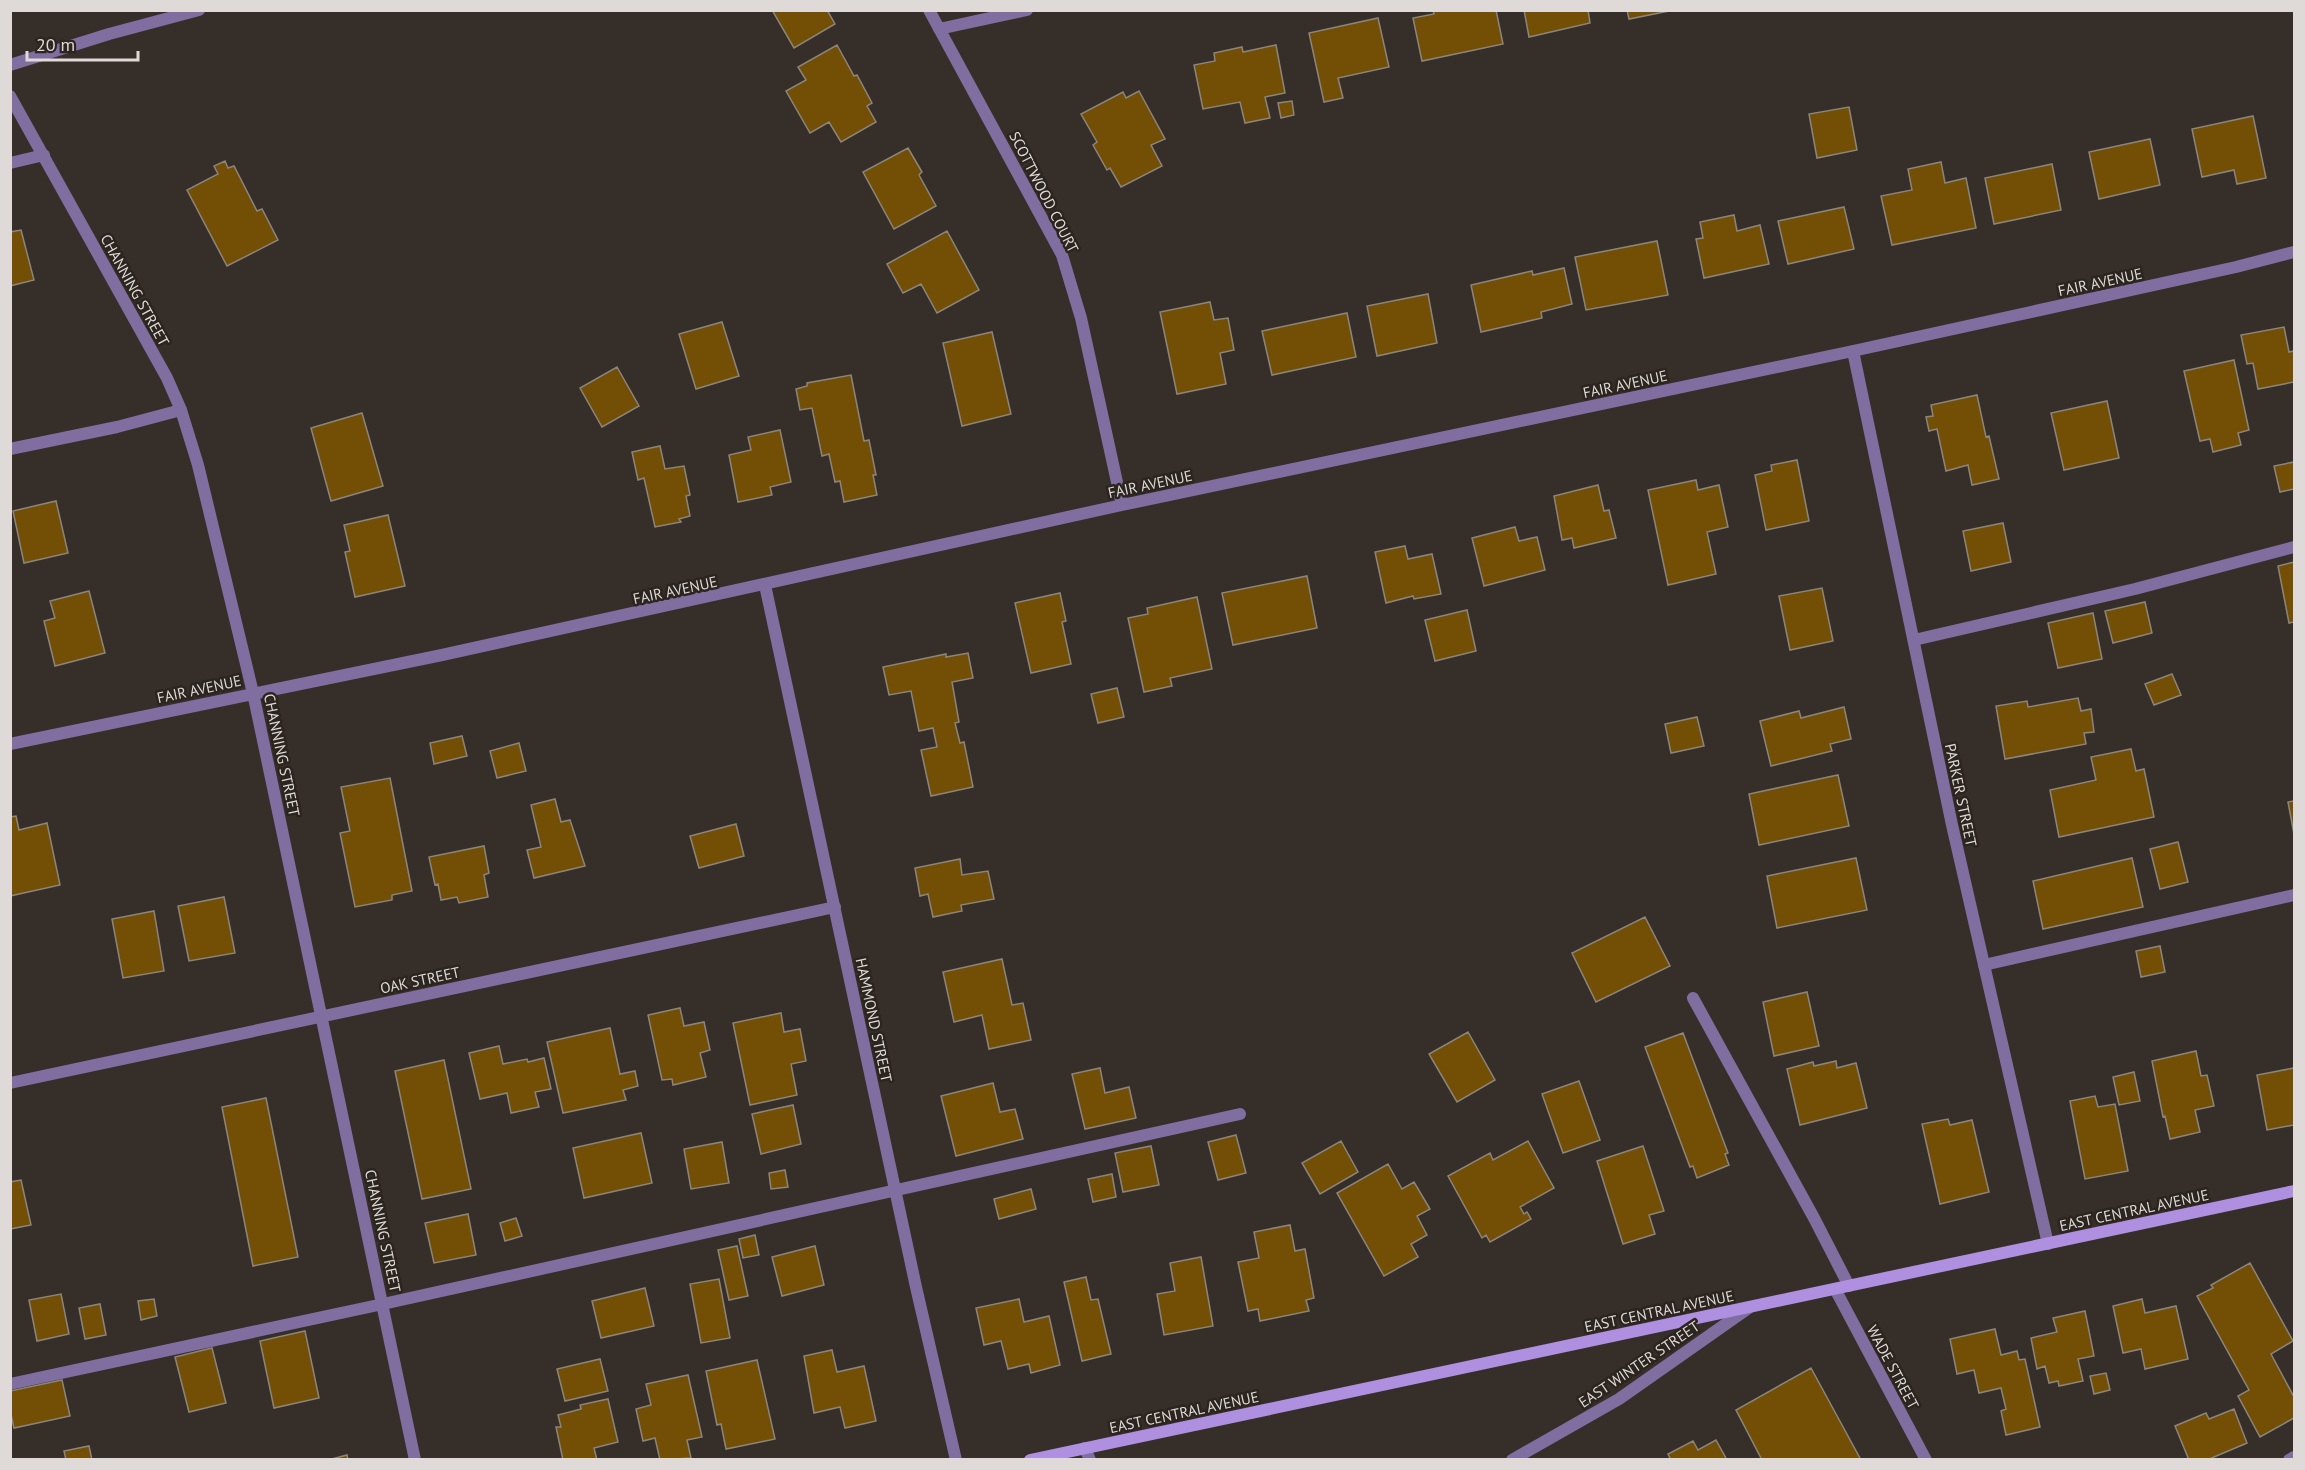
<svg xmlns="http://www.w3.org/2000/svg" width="2305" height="1470" font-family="'PT Sans',sans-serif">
<rect width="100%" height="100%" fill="#362f29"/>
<path fill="#734e05" stroke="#8b857c" stroke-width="1.5" d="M772,10H827L835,24L794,48Z
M1433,10H1496L1503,44L1422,61L1413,18L1434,14Z
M1524,10H1588L1590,23L1529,37Z
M1627,10H1674L1629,19Z
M1378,18L1389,67L1338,78L1343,98L1324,102L1309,33Z
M837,45L854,76L857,75L872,103L867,106L876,122L841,142L829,122L810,133L786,91L806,80L798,67Z
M1276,45L1285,93L1265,97L1270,118L1245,123L1240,102L1203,109L1194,65L1215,61L1214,53L1242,47L1243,52Z
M1139,91L1165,139L1151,145L1162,166L1121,187L1110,168L1107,170L1093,145L1097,142L1081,114L1123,92L1126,98Z
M1292,101L1294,115L1281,118L1278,103Z
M1849,107L1857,150L1817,158L1809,114Z
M2253,116L2266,178L2237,184L2234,170L2202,177L2192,129Z
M2150,139L2160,185L2099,199L2089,152Z
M908,148L922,172L919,175L936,206L894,229L863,172Z
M225,161L228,168L234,166L257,211L262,209L278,240L227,266L187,190L218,174L214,166Z
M1941,162L1945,183L1966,178L1976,228L1892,245L1881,196L1912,190L1908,169Z
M2052,164L2061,210L1994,224L1985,178Z
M1844,207L1854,249L1788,264L1778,221Z
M1734,215L1737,231L1760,225L1769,264L1704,278L1696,239L1703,238L1700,222Z
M21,230L34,280L10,286V232Z
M947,231L979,290L937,313L921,284L903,293L887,264Z
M1657,241L1668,295L1586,310L1575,257Z
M1564,268L1572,304L1541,312L1542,318L1481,332L1471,285L1532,271L1533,275Z
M1428,294L1437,343L1377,356L1367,306Z
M1210,302L1214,320L1228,318L1234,350L1220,353L1226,384L1177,394L1160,312Z
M1347,313L1356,357L1272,375L1262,331Z
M722,322L739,376L696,389L679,334Z
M2284,327L2289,352L2294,351V382L2258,389L2253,363L2247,364L2241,335Z
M992,332L1011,414L962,426L943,343Z
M2234,360L2249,430L2238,433L2241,445L2213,452L2210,439L2200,441L2184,371Z
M617,367L639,406L602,427L580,388Z
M851,375L864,441L869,440L876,475H873L877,495L844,502L840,481L835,482L829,454L822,456L812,408L800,410L796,389L807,386V383Z
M1977,395L1986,437L1989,436L1999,479L1972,485L1968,465L1946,471L1937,429L1929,431L1926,417L1933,416L1931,405Z
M2107,401L2119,458L2064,470L2051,413Z
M362,413L383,486L331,501L311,428Z
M780,430L791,482L770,487L772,495L738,502L729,455L751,450L748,437Z
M660,446L665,469L684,466L690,495L686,496L690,516L679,519L681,522L655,527L644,478L638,480L632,452Z
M1797,460L1809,521L1766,530L1755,475L1772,471L1771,465Z
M2294,462V489L2280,492L2274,466Z
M1696,480L1698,490L1719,485L1728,527L1707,532L1716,574L1668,585L1648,490Z
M1598,485L1604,511L1609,510L1616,538L1574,548L1572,538L1562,540L1554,496Z
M56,501L68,553L24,563L13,511Z
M388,515L405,586L355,597L345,552L350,551L344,525Z
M2003,523L2011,562L1971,571L1963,531Z
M1515,527L1519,541L1537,537L1545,570L1484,586L1472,538Z
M1405,546L1408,559L1432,554L1441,594L1414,599L1413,596L1386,603L1375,552Z
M2294,562V622L2289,623L2278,566Z
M1307,576L1317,628L1233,645L1222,593Z
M1822,588L1833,641L1790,650L1779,596Z
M89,591L105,653L55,666L44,621L55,618L50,601Z
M1060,593L1066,621L1062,622L1071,664L1031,673L1015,603Z
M1197,597L1212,669L1170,678L1172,686L1144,692L1128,618L1148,614L1147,608Z
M2145,602L2152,633L2113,643L2105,611Z
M1467,610L1476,651L1435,661L1425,620Z
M2093,613L2102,659L2058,668L2048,623Z
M968,653L973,678L952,682L959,722L955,723L960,743L964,742L973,787L931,796L921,750L937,747L933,728L919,731L911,691L889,695L883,667L946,654V657Z
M2172,674L2181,695L2154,705L2145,684Z
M1117,688L1124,717L1098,723L1091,694Z
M2078,698L2081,711L2091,709L2094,732L2084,733L2086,744L2005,759L1996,706L2027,701L2028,707Z
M1844,707L1851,739L1830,744L1832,751L1771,766L1760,721L1799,711L1801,718Z
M1697,717L1704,746L1671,753L1665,724Z
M462,736L467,756L434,764L430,743Z
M519,743L526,771L497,778L490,751Z
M2131,749L2136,771L2144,769L2154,817L2059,837L2050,790L2096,780L2091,757Z
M1838,775L1849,826L1759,845L1749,794Z
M390,778L412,891L392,895V900L355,907L340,833L350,831L341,787Z
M555,799L561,822L570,820L585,866L534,878L527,850L541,847L531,805Z
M2294,801V834L2288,802Z
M16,816L19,830L47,823L60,885L10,896V817Z
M736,824L744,856L699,868L690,836Z
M2178,842L2188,882L2160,889L2150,849Z
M484,846L489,873L484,875L488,897L459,903L457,897L441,900L438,884L435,885L429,857Z
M1856,858L1867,910L1777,928L1767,876Z
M2132,858L2143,907L2043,929L2033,881Z
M960,859L962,875L988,871L994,899L961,905L962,911L933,917L928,894L920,896L915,868Z
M224,897L235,953L189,961L178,906Z
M154,911L164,971L123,978L112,919Z
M1645,917L1670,966L1596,1002L1572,953Z
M2160,946L2165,972L2141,977L2136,951Z
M1002,959L1012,1005L1023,1003L1031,1040L989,1049L982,1015L954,1022L943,972Z
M1807,992L1819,1046L1774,1056L1763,1002Z
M680,1008L684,1026L704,1022L710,1050L700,1053L706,1077L673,1085L672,1079L662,1080L648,1015Z
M781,1013L784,1032L800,1029L806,1061L791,1064L797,1095L750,1105L733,1023Z
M610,1028L620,1074L635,1071L638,1086L623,1090L626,1100L563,1113L547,1042Z
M1468,1032L1495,1080L1457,1102L1429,1054Z
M1683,1033L1728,1153L1725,1154L1729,1165L1697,1178L1693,1166L1690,1167L1645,1047Z
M499,1046L503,1064L527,1059L528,1062L544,1058L551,1089L535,1092L539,1107L511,1113L507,1093L480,1099L469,1053Z
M2196,1051L2201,1076L2207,1075L2214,1106L2195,1110L2200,1132L2170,1139L2165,1116L2163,1117L2152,1061Z
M444,1060L471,1189L422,1199L395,1071Z
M1836,1061L1837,1068L1856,1063L1867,1108L1800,1125L1787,1069L1813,1062L1814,1066Z
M1100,1068L1105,1093L1129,1087L1136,1118L1085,1129L1072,1074Z
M2294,1068V1125L2267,1130L2257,1075Z
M2134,1072L2140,1101L2119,1105L2113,1077Z
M1579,1081L1600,1140L1563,1153L1542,1094Z
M993,1083L1000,1112L1015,1109L1023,1139L956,1156L941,1096Z
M2095,1096L2098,1107L2115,1104L2128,1171L2085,1179L2070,1101Z
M266,1098L298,1257L253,1266L222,1107Z
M793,1105L801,1144L761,1154L752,1114Z
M1948,1119L1950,1125L1972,1120L1989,1192L1940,1204L1922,1124Z
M641,1133L652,1183L584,1198L573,1148Z
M1236,1135L1246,1173L1218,1180L1208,1142Z
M1341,1141L1358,1172L1320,1194L1302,1163Z
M1528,1141L1554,1188L1520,1207L1524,1214L1527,1212L1531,1219L1490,1242L1486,1235L1482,1238L1448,1176L1490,1153L1493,1160Z
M722,1142L729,1183L691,1189L684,1149Z
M1151,1146L1159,1185L1123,1192L1115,1153Z
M1643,1146L1664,1211L1649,1215L1655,1234L1623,1244L1597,1161Z
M1388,1164L1402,1189L1414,1182L1430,1209L1417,1216L1427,1235L1411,1244L1418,1257L1384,1276L1337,1193Z
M785,1170L788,1187L771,1189L769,1173Z
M1112,1174L1116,1197L1093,1202L1088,1179Z
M21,1180L31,1225L10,1229V1182Z
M1031,1189L1036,1209L999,1219L994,1199Z
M468,1214L476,1255L434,1263L425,1223Z
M516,1218L522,1236L505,1241L500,1223Z
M1290,1225L1295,1251L1305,1249L1314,1298L1306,1300L1309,1311L1260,1321L1258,1309L1248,1311L1238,1262L1259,1258L1254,1232Z
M755,1235L759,1255L743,1258L739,1239Z
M737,1246L748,1296L729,1300L718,1250Z
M815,1246L824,1285L782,1296L772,1257Z
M1201,1257L1213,1326L1164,1335L1157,1294L1175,1291L1170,1263Z
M2250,1263L2293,1341L2271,1354L2294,1397V1418L2260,1437L2238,1396L2249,1390L2197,1296L2213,1288L2211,1285Z
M1086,1277L1091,1300L1098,1299L1111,1354L1082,1361L1064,1282Z
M719,1279L730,1338L701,1343L690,1284Z
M645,1288L654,1326L601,1338L592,1301Z
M61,1294L69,1334L37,1341L29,1300Z
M154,1299L157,1316L141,1320L138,1301Z
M1019,1299L1024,1322L1049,1316L1060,1365L1031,1373L1029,1364L1008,1369L1001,1341L984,1345L976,1308Z
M2142,1299L2145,1313L2176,1306L2188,1359L2145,1369L2141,1349L2123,1353L2113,1306Z
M100,1304L106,1335L85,1339L79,1308Z
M2085,1311L2094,1356L2078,1359L2083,1381L2059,1386L2058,1381L2049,1383L2045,1366L2037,1369L2031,1338L2057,1332L2053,1318Z
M1995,1329L2001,1355L2017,1351L2019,1360L2025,1359L2040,1427L2006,1435L2001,1411L2006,1409L2001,1388L1979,1393L1974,1370L1957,1374L1950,1339Z
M305,1331L319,1398L274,1408L260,1341Z
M212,1348L226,1403L189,1412L175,1357Z
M832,1350L837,1372L864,1366L876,1421L845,1428L840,1407L814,1413L804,1356Z
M600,1359L608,1391L565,1401L557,1369Z
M757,1360L775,1439L726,1449L721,1424L717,1425L706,1371Z
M1811,1368L1861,1460H1762L1736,1410Z
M2106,1373L2110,1390L2094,1394L2090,1376Z
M688,1375L702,1437L687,1440L691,1458L660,1460L655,1438L643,1441L636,1409L651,1405L646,1384Z
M62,1380L70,1416L14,1428L10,1410V1391Z
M608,1399L618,1442L594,1448L597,1460H563L556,1427H561L558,1415L581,1409L580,1405Z
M2234,1409L2247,1443L2207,1460H2189L2175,1426L2206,1413L2209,1419Z
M1716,1440L1727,1460H1671L1668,1454L1693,1441L1698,1450Z
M89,1446L92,1460H66L64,1451Z
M347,1455L348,1460H328Z"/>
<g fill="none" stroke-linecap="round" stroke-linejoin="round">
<path stroke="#806ea0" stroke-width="12" d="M10,65L109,34L199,10
M10,449L117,427L181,410
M1914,640L2135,589L2294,547
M1984,965L2294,895
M1693,998L1814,1218L1849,1286
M10,1384L383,1304L1240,1114
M1085,1448L1090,1460
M2289,1460L2294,1457"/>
<path stroke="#806ea0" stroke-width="12" d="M929,10L1062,255L1081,318L1122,505
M939,29L1027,10
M10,96L167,378L181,410L198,465L253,693L415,1460
M10,163L44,155
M1853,351L1952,825L2048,1244
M765,585L916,1287L956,1460
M10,744L442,655L1122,505L1853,351L2236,267L2294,252
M10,1083L835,907
M1835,1289L1926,1460
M1512,1460L1619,1399L1750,1307"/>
<path stroke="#ae8fe0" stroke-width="12" d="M1030,1460L2294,1191"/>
</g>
<g text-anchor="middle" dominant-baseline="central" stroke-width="5" stroke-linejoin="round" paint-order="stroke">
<g font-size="15" fill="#dfdad7" stroke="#2c251f">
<text transform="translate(1044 192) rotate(63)">SCOTTWOOD COURT</text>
<text transform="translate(2100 282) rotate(-12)">FAIR AVENUE</text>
<text transform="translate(135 290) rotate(61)">CHANNING STREET</text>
<text transform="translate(1625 384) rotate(-12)">FAIR AVENUE</text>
<text transform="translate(1150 484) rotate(-12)">FAIR AVENUE</text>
<text transform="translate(675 590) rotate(-12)">FAIR AVENUE</text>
<text transform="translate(199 689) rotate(-12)">FAIR AVENUE</text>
<text transform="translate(282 755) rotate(78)">CHANNING STREET</text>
<text transform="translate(1961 795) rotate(78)">PARKER STREET</text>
<text transform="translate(420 980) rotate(-12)">OAK STREET</text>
<text transform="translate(874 1020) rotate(78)">HAMMOND STREET</text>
<text transform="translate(2134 1210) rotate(-12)">EAST CENTRAL AVENUE</text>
<text transform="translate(383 1231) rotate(78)">CHANNING STREET</text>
<text transform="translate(1659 1311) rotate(-12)">EAST CENTRAL AVENUE</text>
<text transform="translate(1639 1364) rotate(-34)">EAST WINTER STREET</text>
<text transform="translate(1893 1367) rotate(62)">WADE STREET</text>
<text transform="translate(1184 1412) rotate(-12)">EAST CENTRAL AVENUE</text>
</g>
</g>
<rect width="2305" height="1470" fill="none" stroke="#dfdad7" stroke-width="24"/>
<path d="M27 51v9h111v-9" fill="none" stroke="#dfdad7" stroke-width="3"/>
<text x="36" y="51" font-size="18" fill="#dfdad7" stroke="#2c251f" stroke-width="4.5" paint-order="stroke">20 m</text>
</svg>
